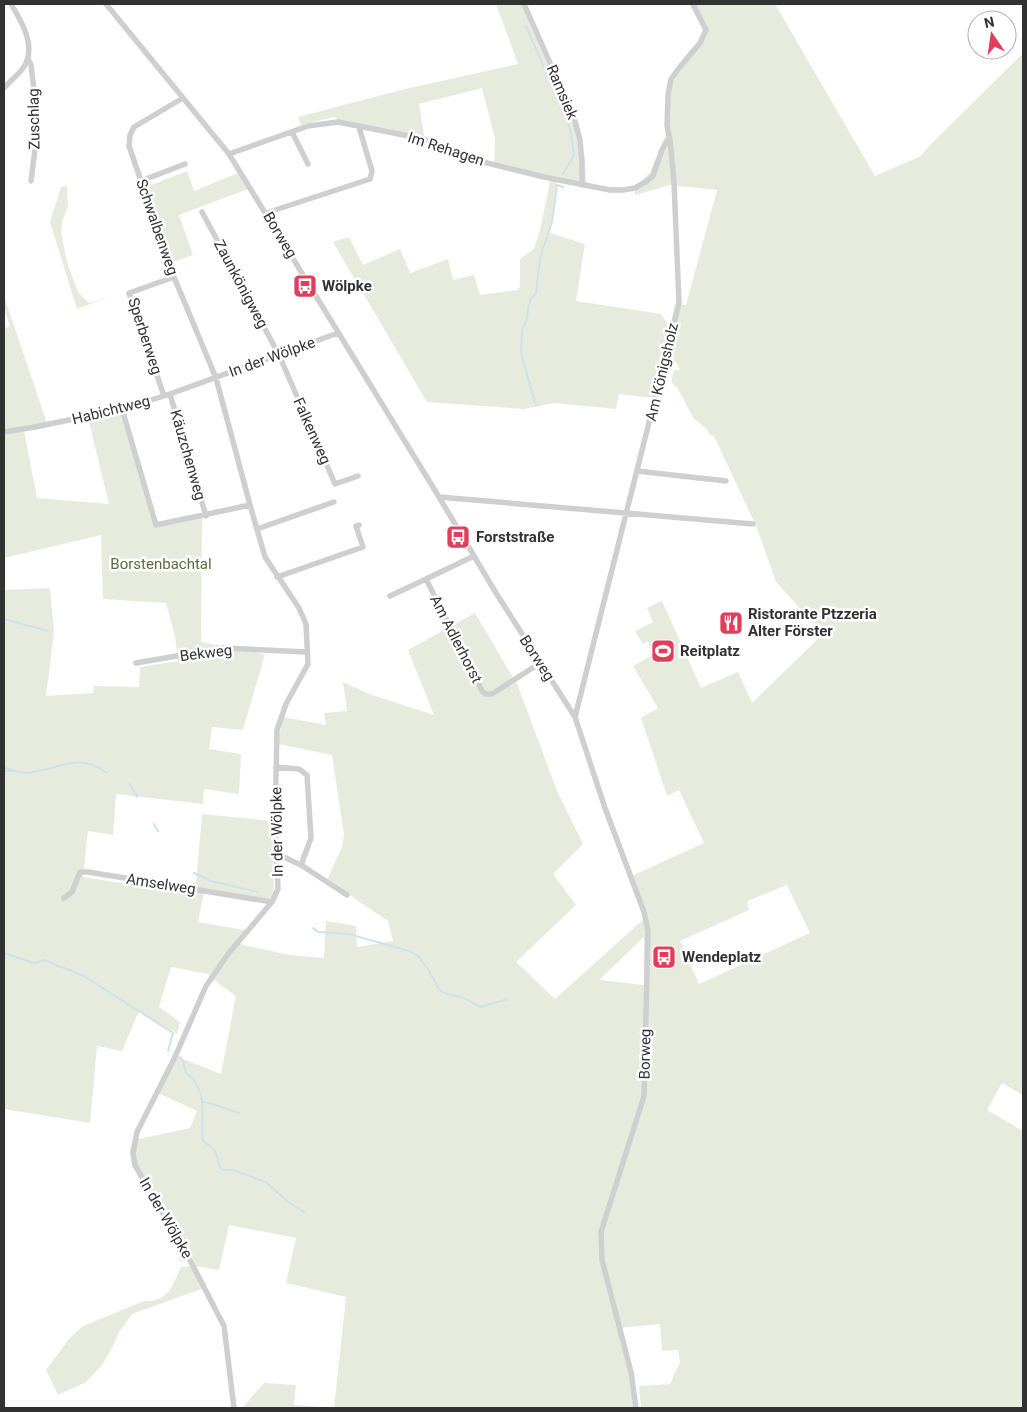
<svg xmlns="http://www.w3.org/2000/svg" width="1027" height="1412" font-family="Roboto,sans-serif">
<rect width="100%" height="100%" fill="#fff"/>
<path fill="#e7ebde" fill-rule="evenodd" d="M496,4H522L582,140L587,186L557,178L550,233L585,244L576,301L661,314L670,327L675,304L686,305L717,190L670,185L635,195L634,186L641,182L650,172L666,134L670,78L699,43L704,30L689,4H775L875,176L921,156L929,146L1023,53V1095L1002,1083L987,1110L1023,1131V1408H641L639,1386L670,1384L680,1362L678,1350L662,1351L660,1324L619,1328L630,1374L634,1408H242L264,1383L296,1385L294,1405L334,1408L346,1297L286,1283L296,1238L229,1225L219,1270L195,1266L207,1287L132,1314L119,1332L113,1346L102,1365L86,1382L58,1395L46,1370L69,1339L83,1326L144,1301C169,1302 172,1286 181,1267L191,1266L132,1166L130,1151L133,1138L139,1139L190,1128L197,1111L158,1093L178,1057L221,1074L236,996L218,983L208,974L171,967L159,1007L180,1022L177,1034L139,1011L122,1051L97,1046L90,1123L4,1109V590L50,588L54,632L46,696L93,693L94,686L139,687L140,667L178,661L175,636L166,603L103,599L101,535L4,558V328L10,326L4,309V296L48,426L24,431L37,498L109,504L88,418L120,412L154,526L202,518L201,642L265,654L243,730L212,727L209,749L241,754L239,794L204,789L203,804L116,794L113,835L88,831L83,877L195,895L202,814L273,821L274,904L204,893L198,922L250,931L238,943L244,945L289,955L324,958L326,921L356,926L357,947L393,941L388,921L327,880L342,847L344,834L332,755L278,744L283,717L326,725L324,713L347,711L343,682L369,694L434,715L408,650L475,613L518,686L557,791L583,844L553,874L576,905L516,962L555,999L646,917L632,876L704,843L679,790L667,796L641,718L658,708L633,666L653,655L648,641L643,644L635,631L653,622L647,608L662,601L701,688L738,672L752,703L823,634L776,582L757,528L714,436L710,435L706,428L694,419L677,387C669,384 672,377 674,370H680L676,362L663,358L653,398L619,394L616,409L554,403L524,409L427,402L333,242L349,237L363,265L400,249L410,273L448,259L453,280L474,275L480,295L518,290L520,286V259L534,249L540,230L551,177L494,162L495,139L482,88L419,104L425,141L339,120L334,117L301,125L298,117L405,89L518,64ZM787,885L810,933L699,984L680,941L749,910L747,901ZM644,937V985L600,980H599Z
M187,171L194,191L238,173L248,189L179,215L193,255L173,262L146,187Z
M67,186L68,206L62,222L61,232L67,262L78,292L89,303L109,297L77,309L50,222L61,187Z"/>
<g fill="none" stroke-linecap="round" stroke-linejoin="round">
<path stroke="#cce3eb" stroke-width="2" d="M526,26L570,128L574,155L563,174
M536,406L521,353L522,331L526,321L530,300L536,293L540,258L552,222L557,185L563,187
M4,619L48,631
M4,768C12,769 19,773 27,773C47,772 70,758 90,764C96,765 102,770 107,773
M4,771H13
M130,784L137,797
M154,824L158,831
M194,873L211,881L257,892
M313,928L318,932L349,934L409,951L419,957L428,969L439,989L444,993L464,998L481,1007L508,999
M4,953L34,963L45,960C59,967 73,970 87,978L173,1033L168,1051
M180,1057C186,1062 183,1069 187,1074C189,1076 192,1077 193,1079C208,1098 200,1120 203,1141L215,1150L220,1167L223,1170H233L266,1182L287,1201L304,1212
M203,1102C213,1103 228,1110 239,1113"/>
<path stroke="#cfcfcf" stroke-width="5.5" d="M106,4L229,154L439,497L496,593L575,717L605,808L644,912L648,931L644,1096L601,1232L602,1260L631,1372L636,1408
M524,4L574,117L580,140L582,162V185
M28,59L31,65L37,115V133L31,181
M4,88C11,80 20,74 25,65C36,44 21,21 11,4
M183,98L134,127L130,135L129,146L174,277L216,378L250,505L265,557L299,608L306,624L308,664L286,704L277,730L275,824L278,889L272,902L228,954L206,986L175,1057L137,1132L133,1153L135,1165L193,1266L224,1326L234,1408
M292,132L308,164
M229,154L308,126L338,122L424,139L459,156L544,177L610,190H623L635,188L647,181L653,176L662,150L667,141L670,140
M141,181L185,164
M202,212L279,355L335,484L358,476
M266,213L370,179L372,171L359,127
M170,394L206,516
M164,396L129,293L174,277
M122,409L156,525L250,505
M4,432L35,427L122,409L170,394L338,333
M637,471L726,481
M439,497L753,524
M257,529L334,502
M474,556L426,579L482,691L486,694H492L540,663
M277,577L363,547L356,526L359,525
M390,596L426,579
M136,663L223,648L306,652
M575,717L679,303L674,182L670,140L667,126L668,95L671,79L679,68L700,43L706,30L693,4
M276,767L299,769L307,775L311,838L301,865
M275,853L301,865L347,895
M64,898L72,892L80,872H88L272,902"/>
</g>
<defs>
<g id="bus-square" transform="scale(1.25)"><rect x="-9" y="-9" width="18" height="18" rx="4" fill="#e13d5d" stroke="#fff"/><path d="M-5-6H5V4H4V6H2V4H-2V6H-4V4H-5ZM-3.5-4V0h7V-4ZM-3.5 1.2v1.5H-2V1.2ZM2 1.2v1.5H3.5V1.2Z" fill="#fff"/></g>
<g id="restaurant-square" transform="scale(1.25)"><rect x="-9" y="-9" width="18" height="18" rx="4" fill="#e13d5d" stroke="#fff"/><path d="M-5-6h1v4h1v-4h1v4h1v-4h1v5L-1.5 .5V6h-2V.5L-5-1ZM5-6V6H3V1.5H1.5Q1.5-4 5-6Z" fill="#fff"/></g>
<g id="stadium-square" transform="scale(1.25)"><rect x="-9" y="-9" width="18" height="18" rx="4" fill="#e13d5d" stroke="#fff"/><path d="M0-5a6.5 5 0 1 0 0 10a6.5 5 0 1 0 0-10ZM-3.5-1.8h7v3.6h-7Z" fill="#fff"/></g>
</defs>
<g fill-rule="evenodd">
<use href="#bus-square" x="305" y="286"/>
<use href="#bus-square" x="458" y="537"/>
<use href="#restaurant-square" x="731" y="623"/>
<use href="#stadium-square" x="663" y="651"/>
<use href="#bus-square" x="664" y="957"/>
</g>
<g text-anchor="middle" dominant-baseline="central" stroke-width="5" stroke-linejoin="round" paint-order="stroke">
<g font-size="15" fill="#323232" stroke="#fff">
<text transform="translate(562 92) rotate(67)">Ramsiek</text>
<text transform="translate(34 119) rotate(-91)">Zuschlag</text>
<text transform="translate(446 149) rotate(18)">Im Rehagen</text>
<text transform="translate(157 227) rotate(71)">Schwalbenweg</text>
<text transform="translate(280 235) rotate(59)">Borweg</text>
<text transform="translate(241 284) rotate(62)">Zaunkönigweg</text>
<text transform="translate(145 336) rotate(72)">Sperberweg</text>
<text transform="translate(272 357) rotate(-20)">In der Wölpke</text>
<text transform="translate(662 372) rotate(-77)">Am Königsholz</text>
<text transform="translate(111 410) rotate(-14)">Habichtweg</text>
<text transform="translate(312 431) rotate(66)">Falkenweg</text>
<text transform="translate(188 455) rotate(74)">Käuzchenweg</text>
<text transform="translate(456 639) rotate(63)">Am Adlerhorst</text>
<text transform="translate(206 653) rotate(-7)">Bekweg</text>
<text transform="translate(537 658) rotate(57)">Borweg</text>
<text transform="translate(277 832) rotate(-91)">In der Wölpke</text>
<text transform="translate(161 884) rotate(9)">Amselweg</text>
<text transform="translate(645 1054) rotate(-89)">Borweg</text>
<text transform="translate(166 1218) rotate(60)">In der Wölpke</text>
</g>
<g font-size="15" font-weight="bold" fill="#323232" stroke="#fff" text-anchor="start">
<text x="322" y="286">Wölpke</text>
<text x="476" y="537">Forststraße</text>
<text x="748" y="614">Ristorante Ptzzeria<tspan x="748" dy="17">Alter Förster</tspan></text>
<text x="680" y="651">Reitplatz</text>
<text x="682" y="957">Wendeplatz</text>
</g>
<g font-size="15" fill="#5b6d40" stroke="#fff">
<text x="161" y="564">Borstenbachtal</text>
</g>
</g>
<rect width="1027" height="1412" fill="none" stroke="#323232" stroke-width="10"/>
<g transform="translate(992 35) rotate(347)"><circle r="24" fill="#ffffff" stroke="#adadad"/>
<path d="M0-4L9 19L0 12L-9 19Z" fill="#e13d5d"/>
<text y="-8" font-size="14" font-weight="bold" text-anchor="middle" fill="#323232">N</text>
</g>
</svg>
